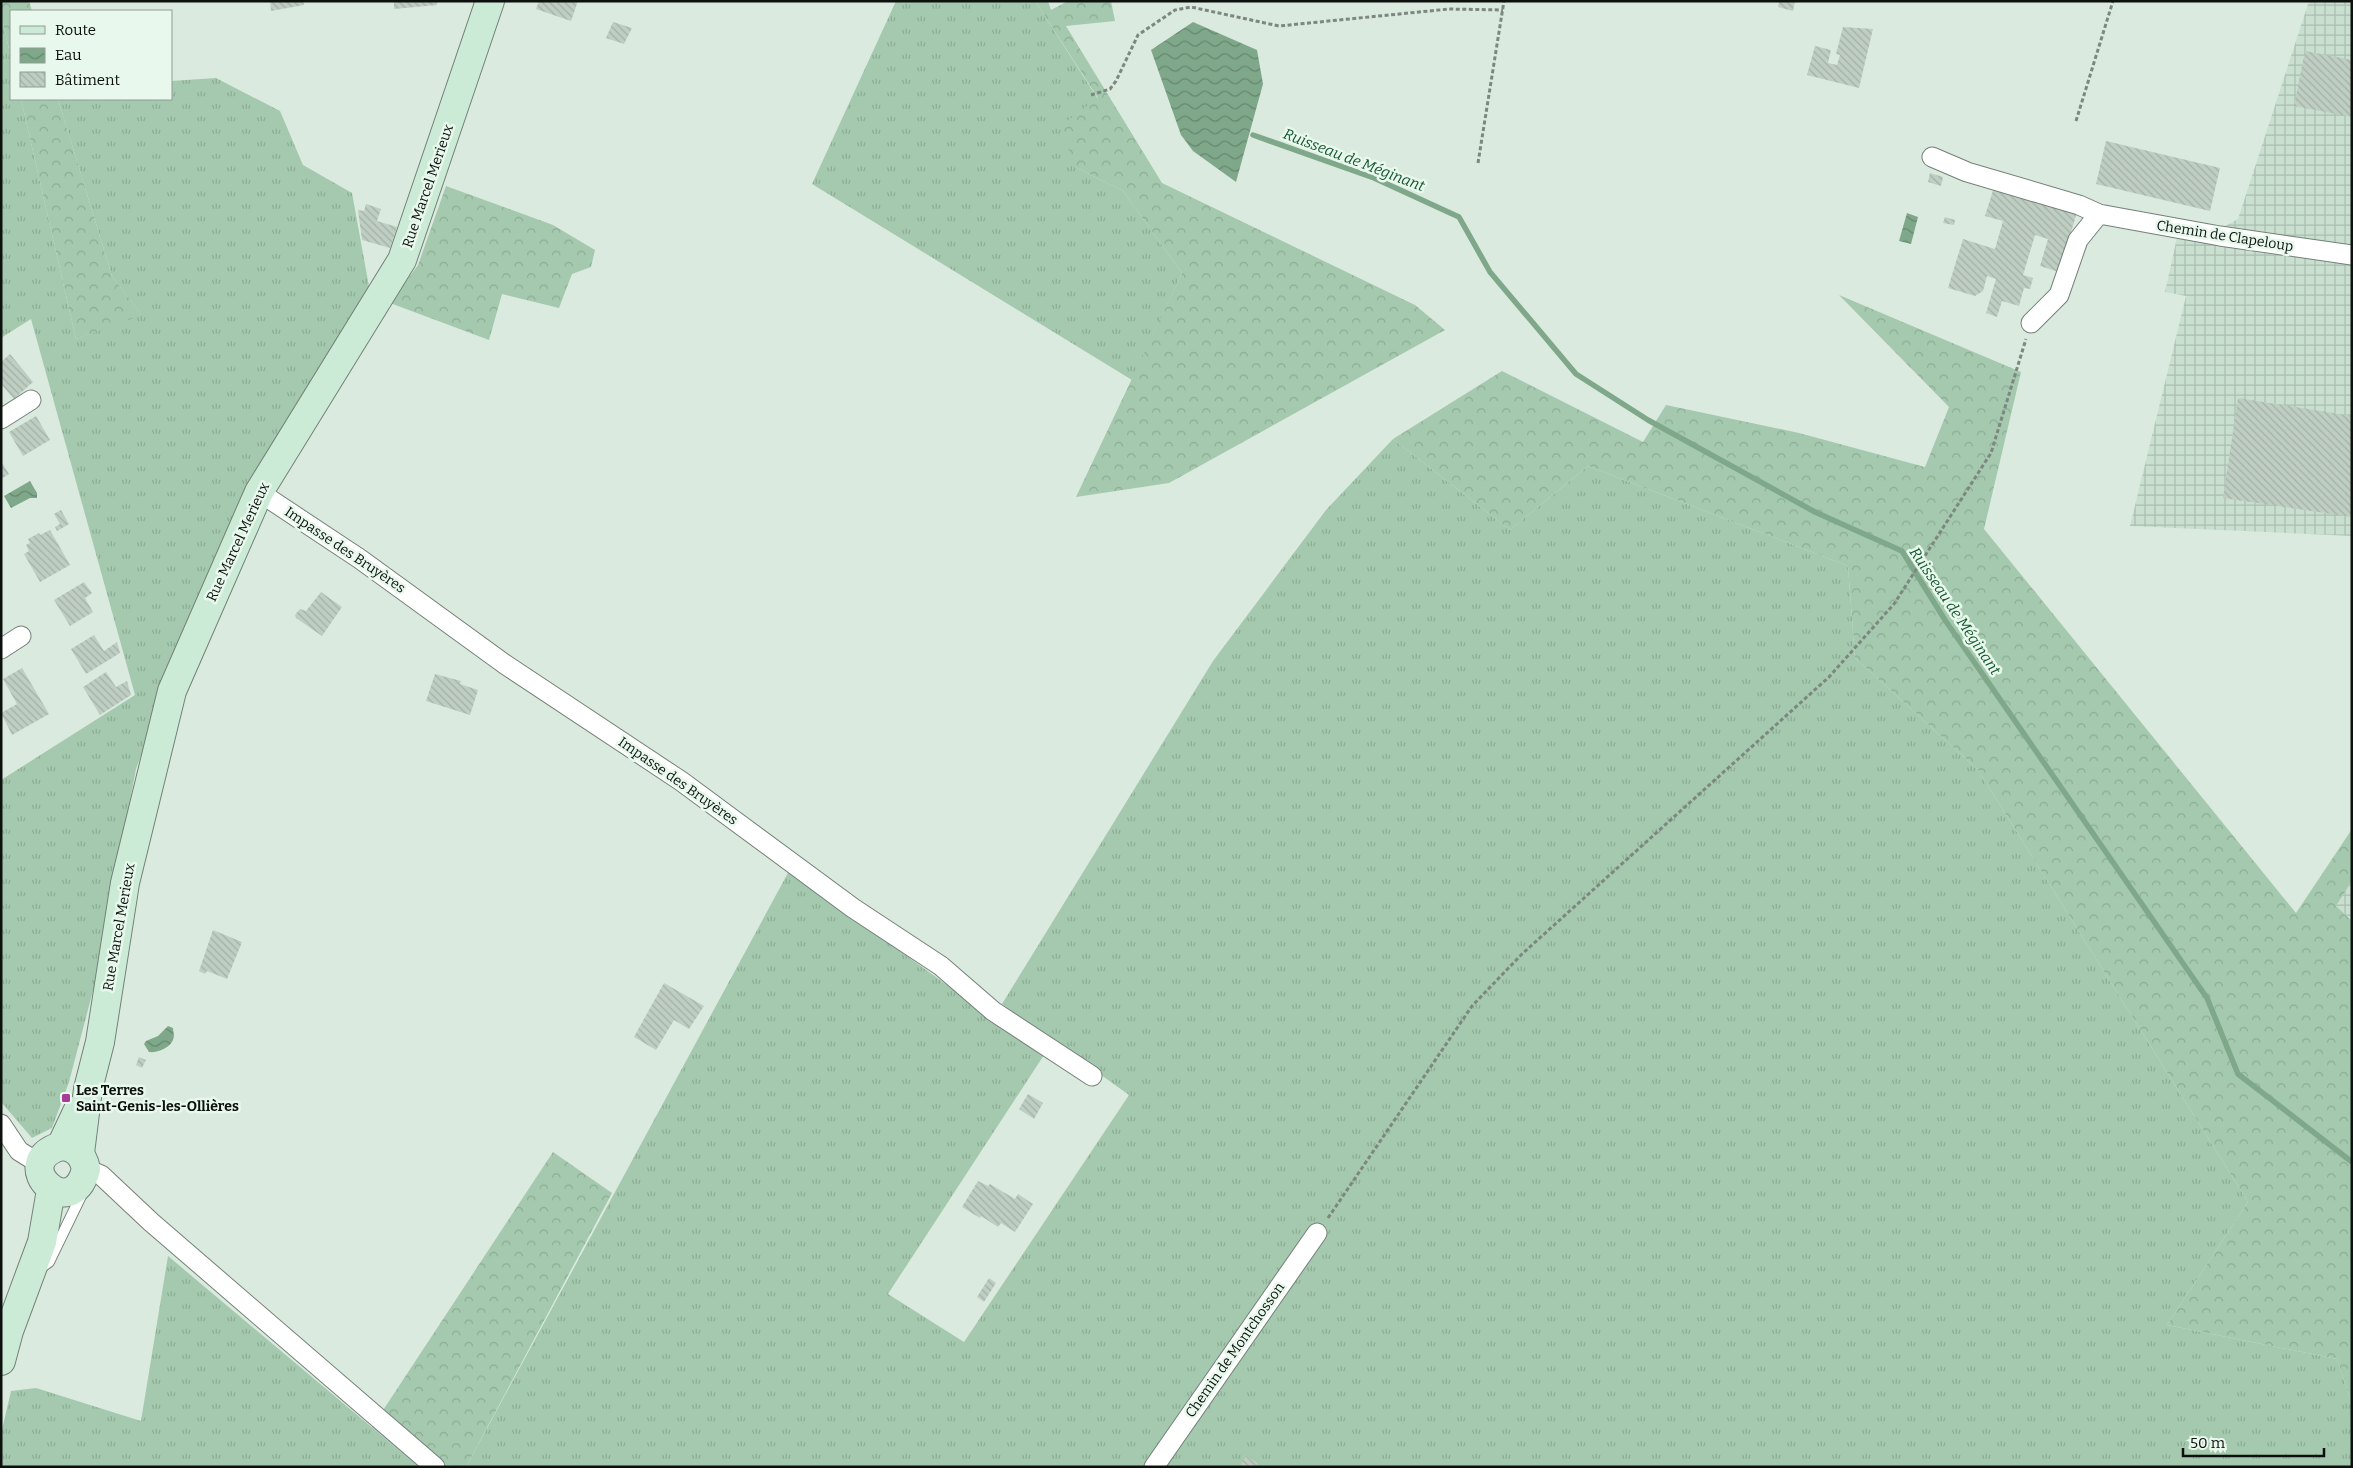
<svg xmlns="http://www.w3.org/2000/svg" width="2353" height="1468" font-family="Bitter,serif">
<defs>
<pattern id="industrial-grid" width="8" height="8" patternUnits="userSpaceOnUse" patternTransform="scale(1.25)"><rect width="8" height="8" fill="#c9dfcf"/><path d="M0 4h8M4 0v8" fill="none" stroke="#abbeb1"/></pattern>
<pattern id="grass-tufts" width="24" height="20" patternUnits="userSpaceOnUse" patternTransform="scale(1.25)"><rect width="24" height="20" fill="#a4c9ae"/><path d="M3 7l-1-3M5 7V3M7 7l1-3M15 17l-1-3M17 17v-4M19 17l1-3" fill="none" stroke="#8cac94"/></pattern>
<pattern id="forest-crowns" width="20" height="18" patternUnits="userSpaceOnUse" patternTransform="scale(1.25)"><rect width="20" height="18" fill="#a4c9ae"/><path d="M2 6a3 3 0 1 1 6 0M12 15a3 3 0 1 1 6 0" fill="none" stroke="#8cac94"/></pattern>
<pattern id="water-waves" width="16" height="10" patternUnits="userSpaceOnUse" patternTransform="scale(1.25)"><rect width="16" height="10" fill="#7fa78a"/><path d="M0 5q4-4 8 0t8 0" fill="none" stroke="#66876f"/></pattern>
<pattern id="building-back-hatch" width="6" height="6" patternUnits="userSpaceOnUse" patternTransform="scale(1.25)"><rect width="6" height="6" fill="#bfcec2"/><path d="M-1 5l2 2M0 0l6 6M5-1l2 2" fill="none" stroke="#a3b0a6"/></pattern>
</defs>
<rect width="100%" height="100%" fill="#dbeadf"/>
<path fill="url(#industrial-grid)" d="M2309,1H2352V536L2130,526L2186,296L2165,292L2180,224L2220,229L2238,219Z
M2352,881V921L2336,906Z"/>
<path fill="url(#grass-tufts)" d="M896,1H1035L1098,99L1075,167L1123,191L1182,273L1132,380L812,184Z
M1,14L11,58V99H21L76,339L141,314L112,276L58,99H171V81L216,78L280,111L303,165L352,193L370,292L204,587L136,769L95,983L69,1082L52,1128L32,1138L1,1102V780L135,695L31,319L1,338Z
M1393,439L1510,530L1588,466L1848,566L1855,658L1978,770L2248,1202L2167,1325L2337,1359L2352,1404V1467H466L789,871L1044,1055L888,1294L964,1342L1129,1095L1002,1004L1213,661L1326,510Z
M168,1256L419,1467H1V1434L11,1391L36,1388L141,1421Z"/>
<path fill="url(#forest-crowns)" d="M1,1H29L32,11H11V58L1,14Z
M1035,1H1048L1051,10L1068,1H1111L1115,21L1066,26L1162,183L1415,305L1445,330L1169,483L1076,497L1182,273L1123,191L1075,167L1060,126L1098,98Z
M21,99H58L112,276L142,315L76,339Z
M446,186L553,225L595,250L591,267L572,274L559,308L502,294L489,340L390,303L418,265Z
M1839,295L2021,372L1984,529L2296,913L2352,829V881L2336,906L2352,921V1404L2337,1359L2167,1325L2248,1202L1978,770L1855,658L1848,566L1588,466L1510,530L1393,439L1502,371L1643,442L1666,405L1799,433L1925,467L1949,407Z
M553,1152L612,1193L466,1467H419L372,1427Z"/>
<path fill="url(#water-waves)" d="M1193,22L1257,50L1263,84L1236,182L1193,151L1181,135L1151,50Z
M1907,213L1918,217L1911,244L1899,241Z
M30,481L37,493V498H30L11,508L4,496Z
M168,1026L173,1028C173,1032 175,1035 173,1040C170,1048 157,1053 149,1052L144,1044L146,1041L158,1036Z"/>
<g fill="none" stroke-linecap="round" stroke-linejoin="round">
<path stroke="#7fa78a" stroke-width="5.5" d="M1253,135L1374,178L1459,217L1490,272L1576,374L1648,420L1815,512L1902,551L1945,620L2207,998L2238,1074L2352,1162"/>
</g>
<path fill="url(#building-back-hatch)" d="M270,1H303L304,5L271,11Z
M394,1H437V5L394,9Z
M539,1H578L571,21L536,9Z
M1779,1H1795L1793,11L1778,7Z
M613,22L632,28L624,44L606,38Z
M1843,27L1873,29L1859,88L1807,75L1815,46L1831,50L1828,63L1837,65L1840,55L1836,54Z
M2305,51L2352,60V117L2294,106Z
M2106,141L2220,168L2210,211L2096,184Z
M1930,173L1943,177L1941,186L1928,182Z
M1995,184L2078,209L2059,272L2040,266L2048,239L2035,235L2023,275L2033,278L2030,289L2024,288L2019,306L2002,301L1997,317L1986,313L1996,279L1987,276L1983,291L1975,296L1948,288L1963,239L1995,249L2003,221L1985,216Z
M366,204L381,209L377,221L397,227L390,248L362,240L358,210L364,211Z
M1945,217L1955,220L1954,225L1943,223Z
M10,354L33,382L14,399L1,384V362Z
M2238,398L2352,416V517L2223,498Z
M36,416L50,440L23,456L9,432Z
M1,461L9,474L1,479Z
M61,510L69,524L57,531L55,527L60,524L54,514Z
M50,530L70,565L40,582L24,554L29,551L26,545L30,543L28,539L39,533L40,535Z
M84,582L92,593L85,598L93,612L70,626L54,600Z
M321,592L342,607L322,636L296,618L295,615L300,609L306,611Z
M94,635L104,651L117,642L120,653L86,674L71,649Z
M22,668L49,714L12,735L1,713L17,704L3,679Z
M106,672L116,687L127,681L131,695L100,715L83,687Z
M435,674L461,681L460,684L478,690L470,715L426,701Z
M213,930L242,942L227,979L207,971L205,974L199,971Z
M664,983L704,1006L689,1029L674,1020L656,1050L634,1037Z
M139,1057L146,1060L142,1068L136,1065Z
M1028,1094L1043,1103L1034,1119L1019,1109Z
M978,1181L988,1186L990,1184L1015,1199L1018,1194L1033,1204L1015,1232L1001,1223L998,1227L981,1216L980,1218L962,1207Z
M989,1278L996,1283L984,1302L977,1297Z
M1246,1456L1258,1463L1256,1467H1239Z"/>
<g fill="none" stroke-linecap="round" stroke-linejoin="round">
<g stroke="#738177" stroke-width="12">
<path id="service" d="M39,1269L49,1262L81,1196L80,1191"/>
</g>
<g stroke="#738177" stroke-width="21">
<path id="minor" d="M1932,157L1967,172L2079,205L2099,214L2220,236L2352,255
M2031,323L2059,295L2078,240L2099,214
M1,419L31,400
M259,492L360,559L506,665L681,781L853,908L941,966L993,1011L1092,1076
M1,649L21,636
M1,1124L19,1151L40,1164
M86,1169L101,1175L151,1222L435,1467
M1154,1467L1317,1233"/>
</g>
<g stroke="#738177" stroke-width="30">
<path id="secondary" d="M61,1146C76,1147 83,1155 86,1169C72,1226 6,1163 61,1146L78,1110
M80,1153L88,1089L100,1042L125,883L172,691L259,492L402,260L490,1
M1,1361L9,1331L42,1242L51,1190"/>
</g>
<path stroke="#7c877f" stroke-width="3" stroke-dasharray="4 2.5" stroke-linecap="butt" d="M1091,95L1110,89L1116,81L1138,35L1175,10L1191,7L1279,26L1449,9L1503,10
M2076,121L2113,1
M1478,163L1504,1
M1328,1218L1472,1006L1522,954L1829,677L1894,604L1991,453L2026,339"/>
<use href="#service" stroke="#fff" stroke-width="10"/>
<use href="#minor" stroke="#fff" stroke-width="19"/>
<use href="#secondary" stroke="#cbebd7" stroke-width="28"/>
</g>
<rect fill="#a83b99" stroke="#e8f8ec" stroke-width="2" x="61" y="1093" width="10" height="10" rx="2.5"/>
<g text-anchor="middle" dominant-baseline="central" stroke-width="5" stroke-linejoin="round" paint-order="stroke">
<g font-size="14" fill="#0c110e" stroke="#e8f8ec">
<text transform="translate(428 186) rotate(-71)">Rue Marcel Merieux</text>
<text transform="translate(2225 236) rotate(9)">Chemin de Clapeloup</text>
<text transform="translate(238 542) rotate(-65)">Rue Marcel Merieux</text>
<text transform="translate(345 550) rotate(34)">Impasse des Bruyères</text>
<text transform="translate(678 781) rotate(35)">Impasse des Bruyères</text>
<text transform="translate(119 927) rotate(-80)">Rue Marcel Merieux</text>
<text transform="translate(1235 1350) rotate(-55)">Chemin de Montchosson</text>
</g>
<g font-size="14" font-weight="bold" fill="#0c110e" stroke="#e8f8ec" text-anchor="start">
<text x="76" y="1090">Les Terres<tspan x="76" dy="16">Saint-Genis-les-Ollières</tspan></text>
</g>
<g font-size="15" font-style="italic" fill="#165631" stroke="#e8f8ec">
<text transform="translate(1354 160) rotate(21)">Ruisseau de Méginant</text>
<text transform="translate(1955 611) rotate(56)">Ruisseau de Méginant</text>
</g>
</g>
<rect width="2353" height="1468" fill="none" stroke="#0c110e" stroke-width="5"/>
<rect x="10" y="10" width="162" height="90" fill="#e8f8ec" stroke="#909c93"/>
<rect x="20" y="26" width="25" height="8" fill="#cbebd7" stroke="#909c93"/>
<text x="55" y="35" font-size="15" fill="#0c110e">Route</text>
<rect x="20" y="48" width="25" height="15" fill="url(#water-waves)" stroke="#909c93"/>
<text x="55" y="60" font-size="15" fill="#0c110e">Eau</text>
<rect x="20" y="72" width="25" height="15" fill="url(#building-back-hatch)" stroke="#909c93"/>
<text x="55" y="85" font-size="15" fill="#0c110e">Bâtiment</text>
<path d="M2183 1448v8h141v-8" fill="none" stroke="#0c110e" stroke-width="2.5"/>
<text x="2190" y="1448" font-size="15" fill="#0c110e" stroke="#e8f8ec" stroke-width="4" paint-order="stroke">50 m</text>
</svg>
